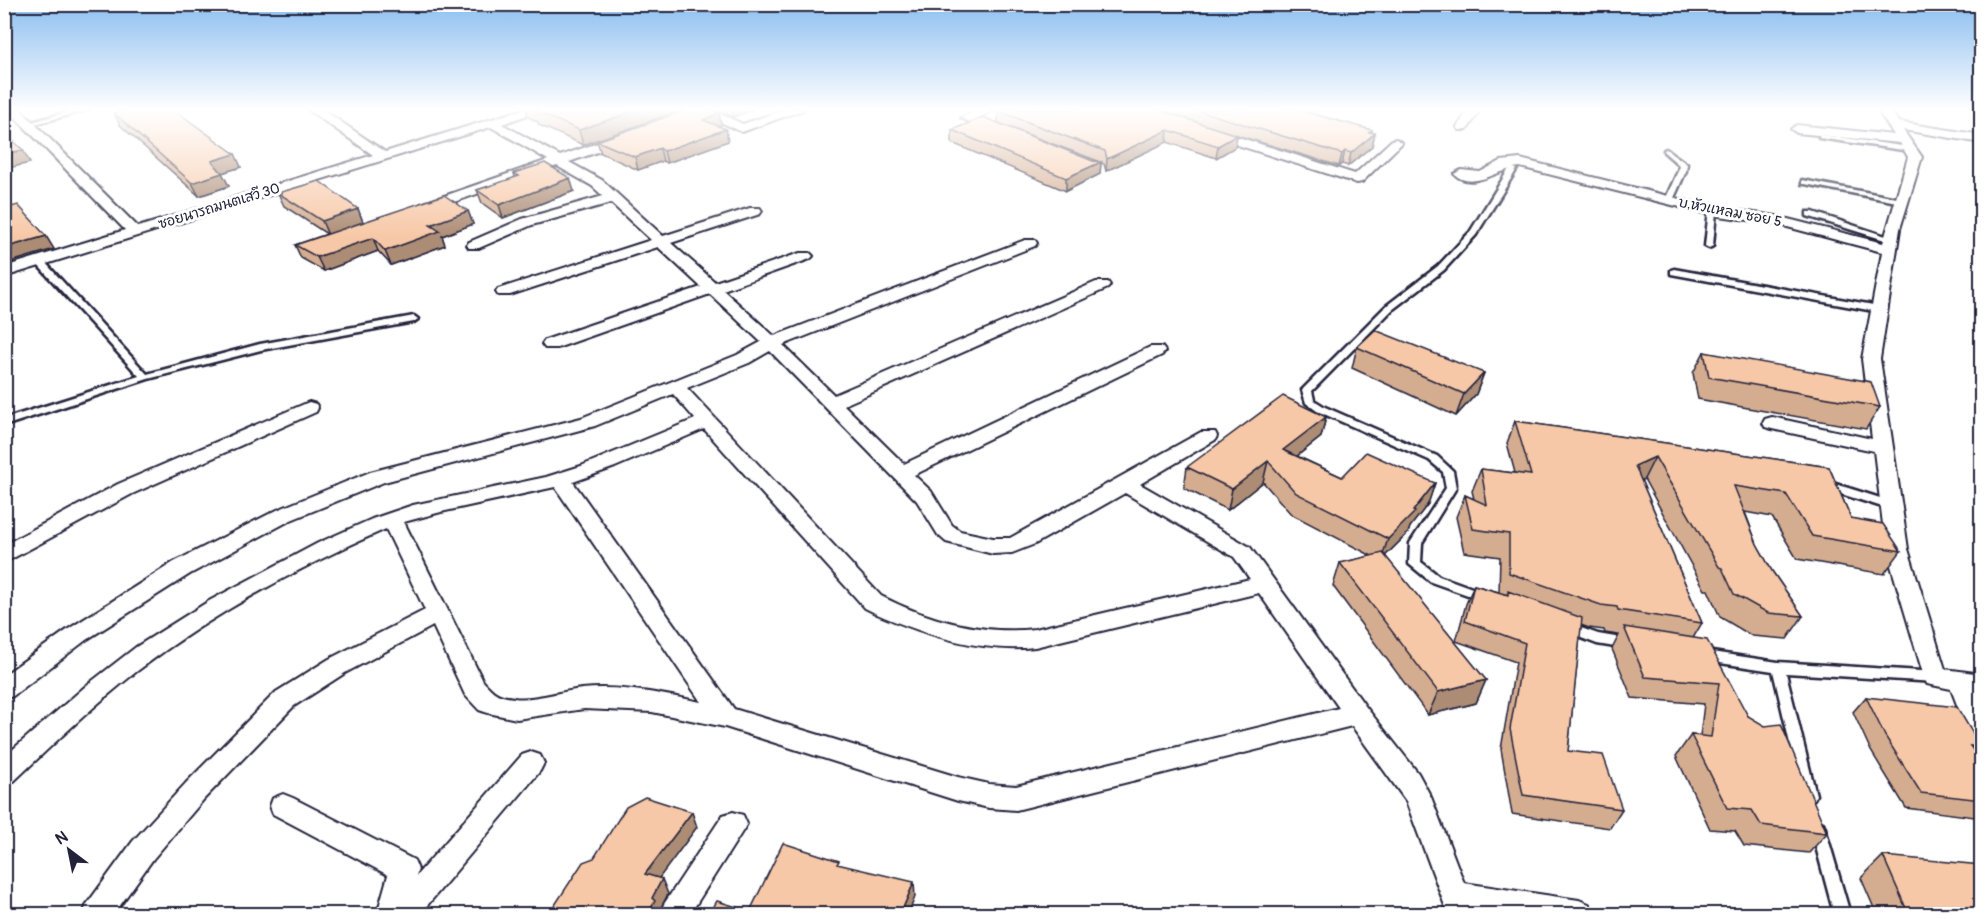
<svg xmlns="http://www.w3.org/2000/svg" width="1986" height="919" font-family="Pangolin,'Playpen Sans Thai',sans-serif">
<rect width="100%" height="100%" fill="#fff"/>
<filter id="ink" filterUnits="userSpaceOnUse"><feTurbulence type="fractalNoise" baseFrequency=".0167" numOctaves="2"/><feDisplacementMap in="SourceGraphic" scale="12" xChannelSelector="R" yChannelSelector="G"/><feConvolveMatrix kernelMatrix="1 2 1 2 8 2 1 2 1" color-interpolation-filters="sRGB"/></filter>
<g filter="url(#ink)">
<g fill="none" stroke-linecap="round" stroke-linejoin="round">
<g stroke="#22223b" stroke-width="5">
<path id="lane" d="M78,109H90L28,126L25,124Z
M1821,135L1910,147L1913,149L1910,151L1819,138V136Z
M1666,149L1687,164L1686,171L1673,200L1669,202L1665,200L1678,171L1679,165L1664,152V150Z
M1510,167L1517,169L1476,235L1444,270L1392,310L1312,391L1314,400L1325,407L1437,456L1453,471L1456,488L1422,543L1421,562L1439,576L1486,593L1488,596L1486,599L1482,600L1431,582L1409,564L1410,543L1446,488L1443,472L1429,460L1317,411L1306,403L1302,390L1386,306L1438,266L1470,232Z
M1802,180L1902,199L1906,201L1902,203L1805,184H1802Z
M1709,209L1716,211L1713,246L1709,248L1705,246Z
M1807,212H1813L1895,239L1894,241H1888L1807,216Z
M36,259H42L147,374L260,344L414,316L418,319L414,322L261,350L148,379L4,426V419L139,376L36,263Z
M1674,269L1879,306L1883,309L1879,312L1671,274V270Z
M1826,481L1896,503L1898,506L1892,510L1822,488L1821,485Z
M1567,623L1598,634L1627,639L1631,641L1633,644L1631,647L1627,649L1597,644L1563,631L1561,628L1563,625Z
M1705,651L1778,662L1936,672L1941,673L1943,677L1941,681L1936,682L1786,673L1816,795L1814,799L1809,801L1804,799L1802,795L1773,671L1700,660L1699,656L1700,652Z
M1818,821L1823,823L1825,828L1850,914H1834L1811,828L1813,823Z"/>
</g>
<g stroke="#22223b" stroke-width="4">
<path id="street" d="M7,109H20L138,227L373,155L307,109H322L385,152L524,109H544L502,124L560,156L618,136H626L628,139L626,142L569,162L602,180L663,236L750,208H760L762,211L760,214L671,243L715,282L800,253H810L813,256L810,259L723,290L774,336L1025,240H1035L1037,243L1035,246L783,345L834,395L1096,282H1108L1110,285L1108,288L844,405L904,464L1150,347H1162L1165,351L1162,355L914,475L931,491L952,525L960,531L993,538H1010L1201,432H1215L1217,436L1215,440L1140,484L1250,547L1366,707L1418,773L1431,797L1464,883L1579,900L1589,904L1593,914H1493L1476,912V914H1448L1406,801L1352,726L1016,810L989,808L958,801L725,727L652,712L584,709L517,719L488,713L479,710L465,695L433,626L345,673L294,706L204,799L153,859L114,914H83L87,904L133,841L186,783L276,692L329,659L425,610L386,529C299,567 212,614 136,672C93,706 53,744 13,782L4,785V757L87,685L136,647L209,601L318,543L372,519L413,505L546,477L581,466L695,419L673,394L595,426L384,482L291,520L190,574L86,640L13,696L4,699V675L70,628L174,562L277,510L370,472L581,418L737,355L761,342L710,294L557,348H545L542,344L545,340L701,287L658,247L510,295H498L496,292L498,289L651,240L611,203L532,225L479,248H469L467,245L469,242L522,219L603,196L592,186L557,166L431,210H421L419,207L421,204L548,160L491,127L4,277V267L125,230ZM770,351L917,501L938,535L946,542L993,554L1012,553L1035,544L1125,493L1234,557L1250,579L1035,629C983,635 927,620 881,596L687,388L749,363ZM704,429L865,608L877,614C926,635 981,653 1035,647L1259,593L1339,708L1016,786L989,784L958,777L734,709L573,482L615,467ZM555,487L701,702C662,694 622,685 582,689C562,691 533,701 514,698C497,696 494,693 483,681L404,522L441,512Z
M692,109H709L743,124L786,109H805L742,132Z
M978,109H996L978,118L1002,128L1004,131L1002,134H994L961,118Z
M1469,109H1481L1467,130H1459L1457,127Z
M1877,109H1889L1898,122L1982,135V143L1903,130L1922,157L1900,229L1880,359L1908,549L1945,669L1982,674V694L1977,693L1982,705V750L1973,747L1951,689L1927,684L1924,677L1886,549L1874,451L1772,429L1765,427L1763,423L1765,419L1772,417L1872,439L1862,359L1882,252L1776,224L1712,215L1520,167C1500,168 1473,192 1454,174L1461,170L1480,172L1501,161L1520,159L1712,207L1776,216L1883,243L1908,157L1900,143L1797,133L1791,129L1797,125L1894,135Z
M1213,129L1355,174L1392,140L1396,139L1402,143L1362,182L1357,183L1209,136L1207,133Z
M309,402L316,404L318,408L316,412L132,494L4,563V545L118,484Z
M531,752L540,755L544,763L540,771L420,914H377L388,875L273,814L270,806L273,798L283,794L293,798L414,860L418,869L416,876L522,755Z
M733,812L743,815L747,824L690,914H660L664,904L723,815Z"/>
</g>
<use href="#lane" fill="#fff" fill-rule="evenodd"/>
<use href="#street" fill="#fff" fill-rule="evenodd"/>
</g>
<path fill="#d4ac90" stroke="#22223b" stroke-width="1.5" d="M526,109H684L583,145L539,125L538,122L528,117Z
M715,109H754L733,117Z
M1002,109H1307L1306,112L1372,130L1371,132L1375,133L1372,146L1348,166L1342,164L1339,166L1237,135L1235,147L1216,158L1167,142L1106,171L1104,164L1101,163L1100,174L1066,191L952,143V130L1093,161H1098L998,123V111Z
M1307,109H1322L1317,112Z
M114,113L235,154L241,167L222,173L229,186L199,196L120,125Z
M719,113L721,125L719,126L728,141L667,163L663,161L638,170L601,153L597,141Z
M514,173L574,191L503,218L482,203L477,190L515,178Z
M278,193L358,209L363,222L468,211L473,224L442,236L445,245L391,265L378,251L324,271L301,258L295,245L327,234L284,206Z
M1357,347L1484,373L1476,394L1456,416L1352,368Z
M1704,352L1880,407L1866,429L1698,399L1693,373Z
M1326,417L1321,437L1297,456L1342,477L1435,483L1428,504L1410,527L1408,533L1385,556L1486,680L1476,703L1428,715L1333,586L1340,563L1372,556L1291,514L1263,482L1228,510L1184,488L1187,467Z
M1515,421L1829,467L1851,518L1901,551L1884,574L1797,559L1772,517L1745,512L1757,544L1772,571L1803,616L1787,639L1752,636L1720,617L1708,590H1705L1644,479L1641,480L1702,623L1693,638L1748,716L1827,833L1809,853L1744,846L1735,831L1710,829L1676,756L1691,735L1700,736L1704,704L1632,698L1612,649L1619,635L1605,633L1604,630L1589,628L1581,625L1568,751L1622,809L1610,828L1512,814L1501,749L1516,662L1456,641L1466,604L1474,585L1499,592L1500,557L1464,552L1456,517L1465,495L1474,499L1472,491L1481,469L1515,473L1507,443Z
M1866,697L1981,747L1975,753L1982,762V818L1906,808L1871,751L1853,712Z
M1883,856L1982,915H1877L1861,878Z"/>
<path fill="#ad8c75" stroke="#22223b" stroke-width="1.5" d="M640,109H684L583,145L579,130Z
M732,109H754L733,117Z
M719,113L721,125L705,132L703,120Z
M726,129L728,141L667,163L664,151Z
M1168,130L1167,142L1106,171L1107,159Z
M1372,130L1370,138L1375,133L1372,146L1348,166L1351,153Z
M1237,135L1235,147L1216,158L1218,146Z
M660,148L663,161L638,170L635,157Z
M23,150L30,163L4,169V154Z
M1345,151L1342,164L1339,166L1342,154Z
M235,154L241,167L218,174L212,161Z
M1101,162L1100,174L1066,191V178Z
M222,173L229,186L199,196L192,183Z
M570,178L574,191L503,218L499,205Z
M358,209L363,222L328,235L322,221Z
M468,211L473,224L442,236L445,245L391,265L385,251L430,225Z
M46,236L54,249L4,264V248Z
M373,238L378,251L324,271L317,257Z
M1484,373L1476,394L1456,416L1464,394Z
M1326,417L1321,437L1278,471L1283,450Z
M1655,457L1644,479L1624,489L1635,466Z
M1268,461L1263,482L1228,510L1232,489Z
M1435,483L1428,504L1410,527L1408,533L1381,560L1388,539L1413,511Z
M1486,680L1476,703L1428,715L1438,692Z
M692,812L697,827L651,889L645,874Z
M662,879L668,894L659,911L660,915H647L652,898Z
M914,882L915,897L908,915H900Z"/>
<path fill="#f7c8a7" stroke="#22223b" stroke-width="1.5" d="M129,109H173L235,154L212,161L222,173L192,183L114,113Z
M538,109H640L579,130L535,111Z
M689,109H709L719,113L703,120L726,129L664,151L660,148L635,157L597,141Z
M1002,109H1156L1237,135L1218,146L1168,130L1107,159L1105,151L998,111Z
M1193,109H1304L1302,111L1372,130L1369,132L1375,133L1351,153L1345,151L1342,154Z
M983,117L1093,161L1101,162L1066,178L952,130Z
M4,132L23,150L4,154Z
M545,163L570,178L499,205L477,190L519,176L514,173Z
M319,181L358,209L322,221L278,193Z
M444,195L468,211L430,225L440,231L385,251L373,238L317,257L295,245Z
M18,205L46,236L4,248V209Z
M1375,330L1484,373L1464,394L1357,347Z
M1704,352L1871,382L1880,407L1709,377Z
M1283,396L1326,417L1283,450L1342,477L1366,452L1435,483L1413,511L1415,512L1388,539L1296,493L1268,461L1232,489L1187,467Z
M1515,421L1829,467L1851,518L1883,524L1901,551L1812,536L1786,494L1734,486L1757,544L1772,571L1803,616L1768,613L1734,594L1722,568L1719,567L1655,457L1635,466L1702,623L1618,610L1617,607L1601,605L1509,573V534L1473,529L1465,495L1487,505L1481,469L1531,475Z
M1383,553L1486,680L1438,692L1340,563Z
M1474,585L1508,595V591L1582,618L1568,751L1603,755L1622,809L1523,795L1510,729L1525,643L1465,621Z
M1624,627L1707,640L1748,716L1765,726L1781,724L1827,833L1761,825L1752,810L1727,808L1691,735L1711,737L1719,683L1645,677Z
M1866,697L1957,707L1981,747L1970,746L1982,762V800L1921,793L1885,736Z
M645,797L692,812L645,874L662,879L652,898L655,901L647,915L549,914L583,862L594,858L626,807Z
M783,843L839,861L837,864L914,882L900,915H709L717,901L750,911Z
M1883,856L1982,865V915H1909Z"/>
</g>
<linearGradient id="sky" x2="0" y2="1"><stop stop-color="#8bbef0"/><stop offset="0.46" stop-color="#fff"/><stop offset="1" stop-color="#fff" stop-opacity="0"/></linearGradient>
<rect width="1986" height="238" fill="url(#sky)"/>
<g text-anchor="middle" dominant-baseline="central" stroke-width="6" stroke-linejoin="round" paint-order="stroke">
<g font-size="14" fill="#22223b" stroke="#fff">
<text transform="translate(219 206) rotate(-17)">ซอยนารถมนตเสวี 30</text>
<text transform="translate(1730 212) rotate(11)">บ.หัวแหลม ซอย 5</text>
</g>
</g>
<rect width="1986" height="919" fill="none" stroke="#fff" stroke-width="24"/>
<rect x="12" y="12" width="1962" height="895" fill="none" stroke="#22223b" stroke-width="2" filter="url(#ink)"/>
<g transform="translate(69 850) rotate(328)" stroke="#ffffff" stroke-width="4.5" paint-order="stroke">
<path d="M0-4.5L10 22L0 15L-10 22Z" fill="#22223b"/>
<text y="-9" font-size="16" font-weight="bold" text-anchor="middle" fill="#22223b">N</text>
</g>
</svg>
